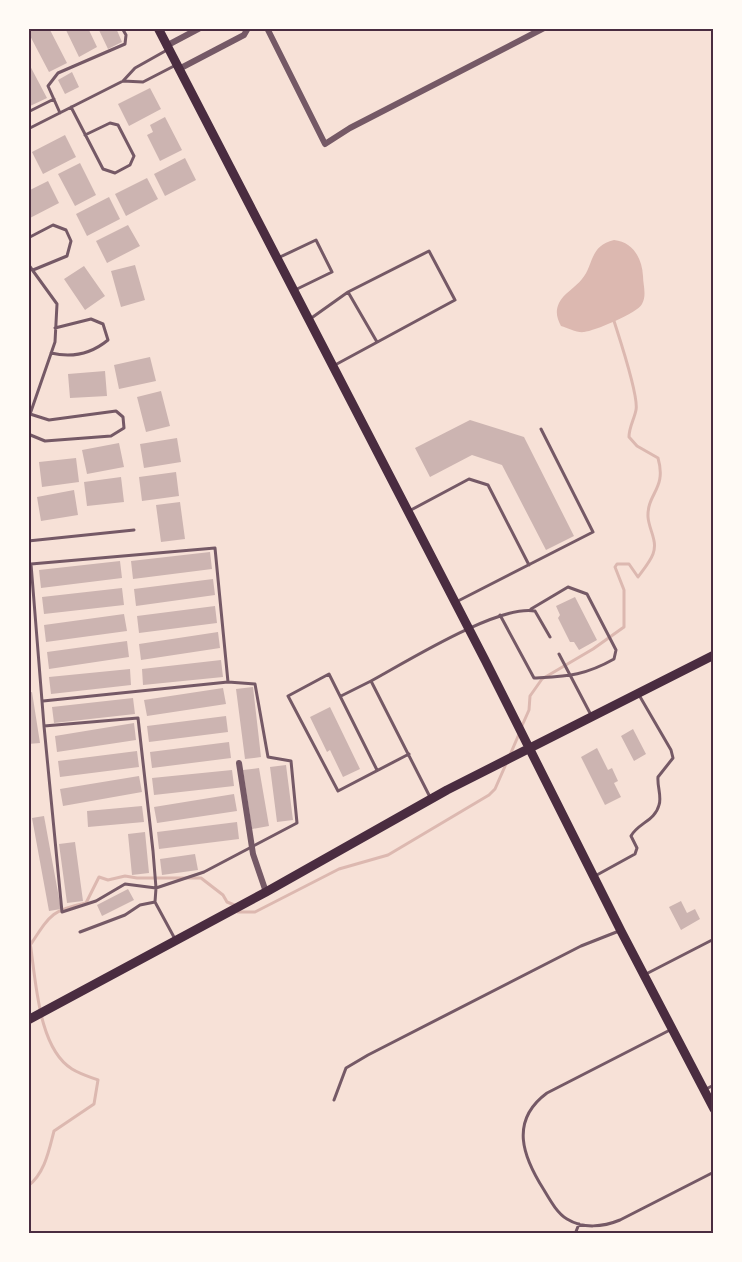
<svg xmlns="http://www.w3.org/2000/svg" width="742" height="1262" font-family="Georgia,serif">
<rect width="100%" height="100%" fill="#f7e1d7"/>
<path fill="#dcb8b0" d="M614,240C633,242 642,258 643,276C643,285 647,295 642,304C638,313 594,331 584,332C577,333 568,328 561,326C557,318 555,312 559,303C563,294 576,287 582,279C594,265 589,246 614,240Z"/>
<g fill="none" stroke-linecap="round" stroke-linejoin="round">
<path stroke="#dcb8b0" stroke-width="3" d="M521,728L529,710L530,696L542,679L593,649L624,627V590L615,567L617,564H629L638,577C643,570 650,562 653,554C658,541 649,530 648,517C647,493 667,489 658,458L637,446L629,437C629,427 634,420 636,410C639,396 619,337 614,321
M510,755L519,734
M28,930C36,969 35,1046 72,1069C80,1074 90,1077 98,1080L94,1104L54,1131C49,1150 45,1173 28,1186
M31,944C50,915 52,910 86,903L99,877L108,880L125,876L137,878H201L223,895L227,902L237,906L238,912H255L339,869L388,855L489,795L495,789L506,764"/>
</g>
<path fill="#ccb4b1" d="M28,28H49L67,63L49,72L28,32Z
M65,28H88L97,47L79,57Z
M98,28H116L122,42L108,49Z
M28,62L47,98L28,107Z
M72,72L79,87L65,94L58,80Z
M150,88L161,109L129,126L118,104Z
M165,117L182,150L160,161L147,135L153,132L150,125Z
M65,135L76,157L43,174L32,152Z
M185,158L196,180L165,196L154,174Z
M80,163L96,195L75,206L58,174Z
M147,178L158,199L126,216L115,194Z
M48,181L59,203L28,219V191Z
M109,197L120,219L87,236L76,214Z
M128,225L140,246L107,263L96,241Z
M135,265L145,300L121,307L111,271Z
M84,266L105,296L85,310L64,279Z
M150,357L156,381L119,389L114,365Z
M105,371L107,396L70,398L68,374Z
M161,391L170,426L146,432L137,397Z
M470,420L524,437L574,536L546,550L502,465L472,455L430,477L415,448Z
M177,438L181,462L144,468L140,444Z
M119,443L124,467L87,474L82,450Z
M76,458L79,482L42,487L39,462Z
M176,472L179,496L142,501L139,477Z
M121,477L124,502L87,506L84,482Z
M74,490L78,515L41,521L37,497Z
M180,502L185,539L161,542L156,505Z
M210,552L212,569L133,579L131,561Z
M120,561L122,578L41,588L39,570Z
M213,579L215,595L136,606L134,589Z
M122,588L124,605L44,614L42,597Z
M575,597L597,640L579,650L574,642H570L558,618L560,615L556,606Z
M215,606L217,623L139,633L137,616Z
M124,614L127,631L46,642L44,625Z
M218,632L220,648L141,660L139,644Z
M127,641L129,657L49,669L47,652Z
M221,660L223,677L143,685L142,669Z
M130,669L131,685L51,694L49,677Z
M253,687L261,757L245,759L236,689Z
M223,688L226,704L147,716L144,700Z
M32,692L40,743L28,744V693Z
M133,698L135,714L54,723L52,707Z
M330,707L360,769L343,777L330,750L327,752L310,717Z
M226,716L228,732L149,742L147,726Z
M134,723L136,740L57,752L55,736Z
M633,729L646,754L634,761L621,736Z
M229,742L231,758L152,768L150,752Z
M597,748L608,770L612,768L618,781L614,783L621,797L605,805L581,757Z
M137,751L139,767L60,777L58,761Z
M286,765L293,820L277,822L270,767Z
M259,768L269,826L252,829L243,770Z
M232,770L234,786L154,795L152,778Z
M139,776L142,792L63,806L60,789Z
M234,794L237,811L157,823L154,807Z
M142,806L144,822L88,827L87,811Z
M44,816L61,909L49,911L32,818Z
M237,822L239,839L159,849L157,832Z
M145,832L149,873L132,875L128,834Z
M75,842L83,901L67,903L59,844Z
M195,854L198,870L162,875L160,859Z
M128,889L134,900L102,916L97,905Z
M681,901L687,913L695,909L700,919L681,930L669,907Z"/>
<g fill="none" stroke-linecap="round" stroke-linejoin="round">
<path stroke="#755966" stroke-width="3" d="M123,81L143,82L174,66
M71,107L103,169L115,173L130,165L134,156L118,125L110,123L85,135
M28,112L54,99
M60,113L48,86L58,73L125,44L126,35L122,28
M28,129L123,81L135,68L167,50
M28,238L53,225L66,230L71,241L67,256L33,270
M278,258L316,240L332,272L295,290
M28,264L57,304L55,342L28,420
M348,292L377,342
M310,319L348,292L429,251L455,300L335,365
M51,353C72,358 91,354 108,340L103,324L91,319L55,328
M28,434L45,441L111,436L124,428L123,417L116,411L49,420L30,414
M409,511L469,479L488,485L529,565
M28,541L134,530
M456,602L593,532L541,429
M500,615L534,678C567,676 584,676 614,659L616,650L587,594L568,587L531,609
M559,654L591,715
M341,696L371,681
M43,701L228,682
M44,726L31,564L215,548L228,682L255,684L268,757L291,761L297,823L204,872L156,888L125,884L96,901L62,912L44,726L138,718L153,851L156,888L155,902
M377,770L329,674L288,696L338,791L409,754
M430,797L371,681C406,662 499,604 535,611L550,637
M595,876L635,854L637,848L631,836C638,823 655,821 659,805C662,797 657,786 658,777L673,758L671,750L639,695
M80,932L125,915L140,905L155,902L175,939
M646,974L714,939
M670,1030L547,1093C509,1121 523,1157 544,1190C550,1200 557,1213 567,1219C583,1229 603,1227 620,1220L714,1172
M706,1089L714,1085
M334,1100L346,1068L368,1055L581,946L619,931
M575,1234L579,1224"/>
<path stroke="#755966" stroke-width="6" d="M267,28L325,144L350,128L544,28
M166,46L200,28
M179,69L244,35L248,28
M239,763L253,854L266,892"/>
<path stroke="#4a2c40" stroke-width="9" d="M158,28L485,660L621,931L714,1109
M28,1020L266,892L447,790L714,655"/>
</g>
<rect width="742" height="1262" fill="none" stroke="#fffaf5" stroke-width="60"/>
<rect x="30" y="30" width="682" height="1202" fill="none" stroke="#4a2c40" stroke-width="2"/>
</svg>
